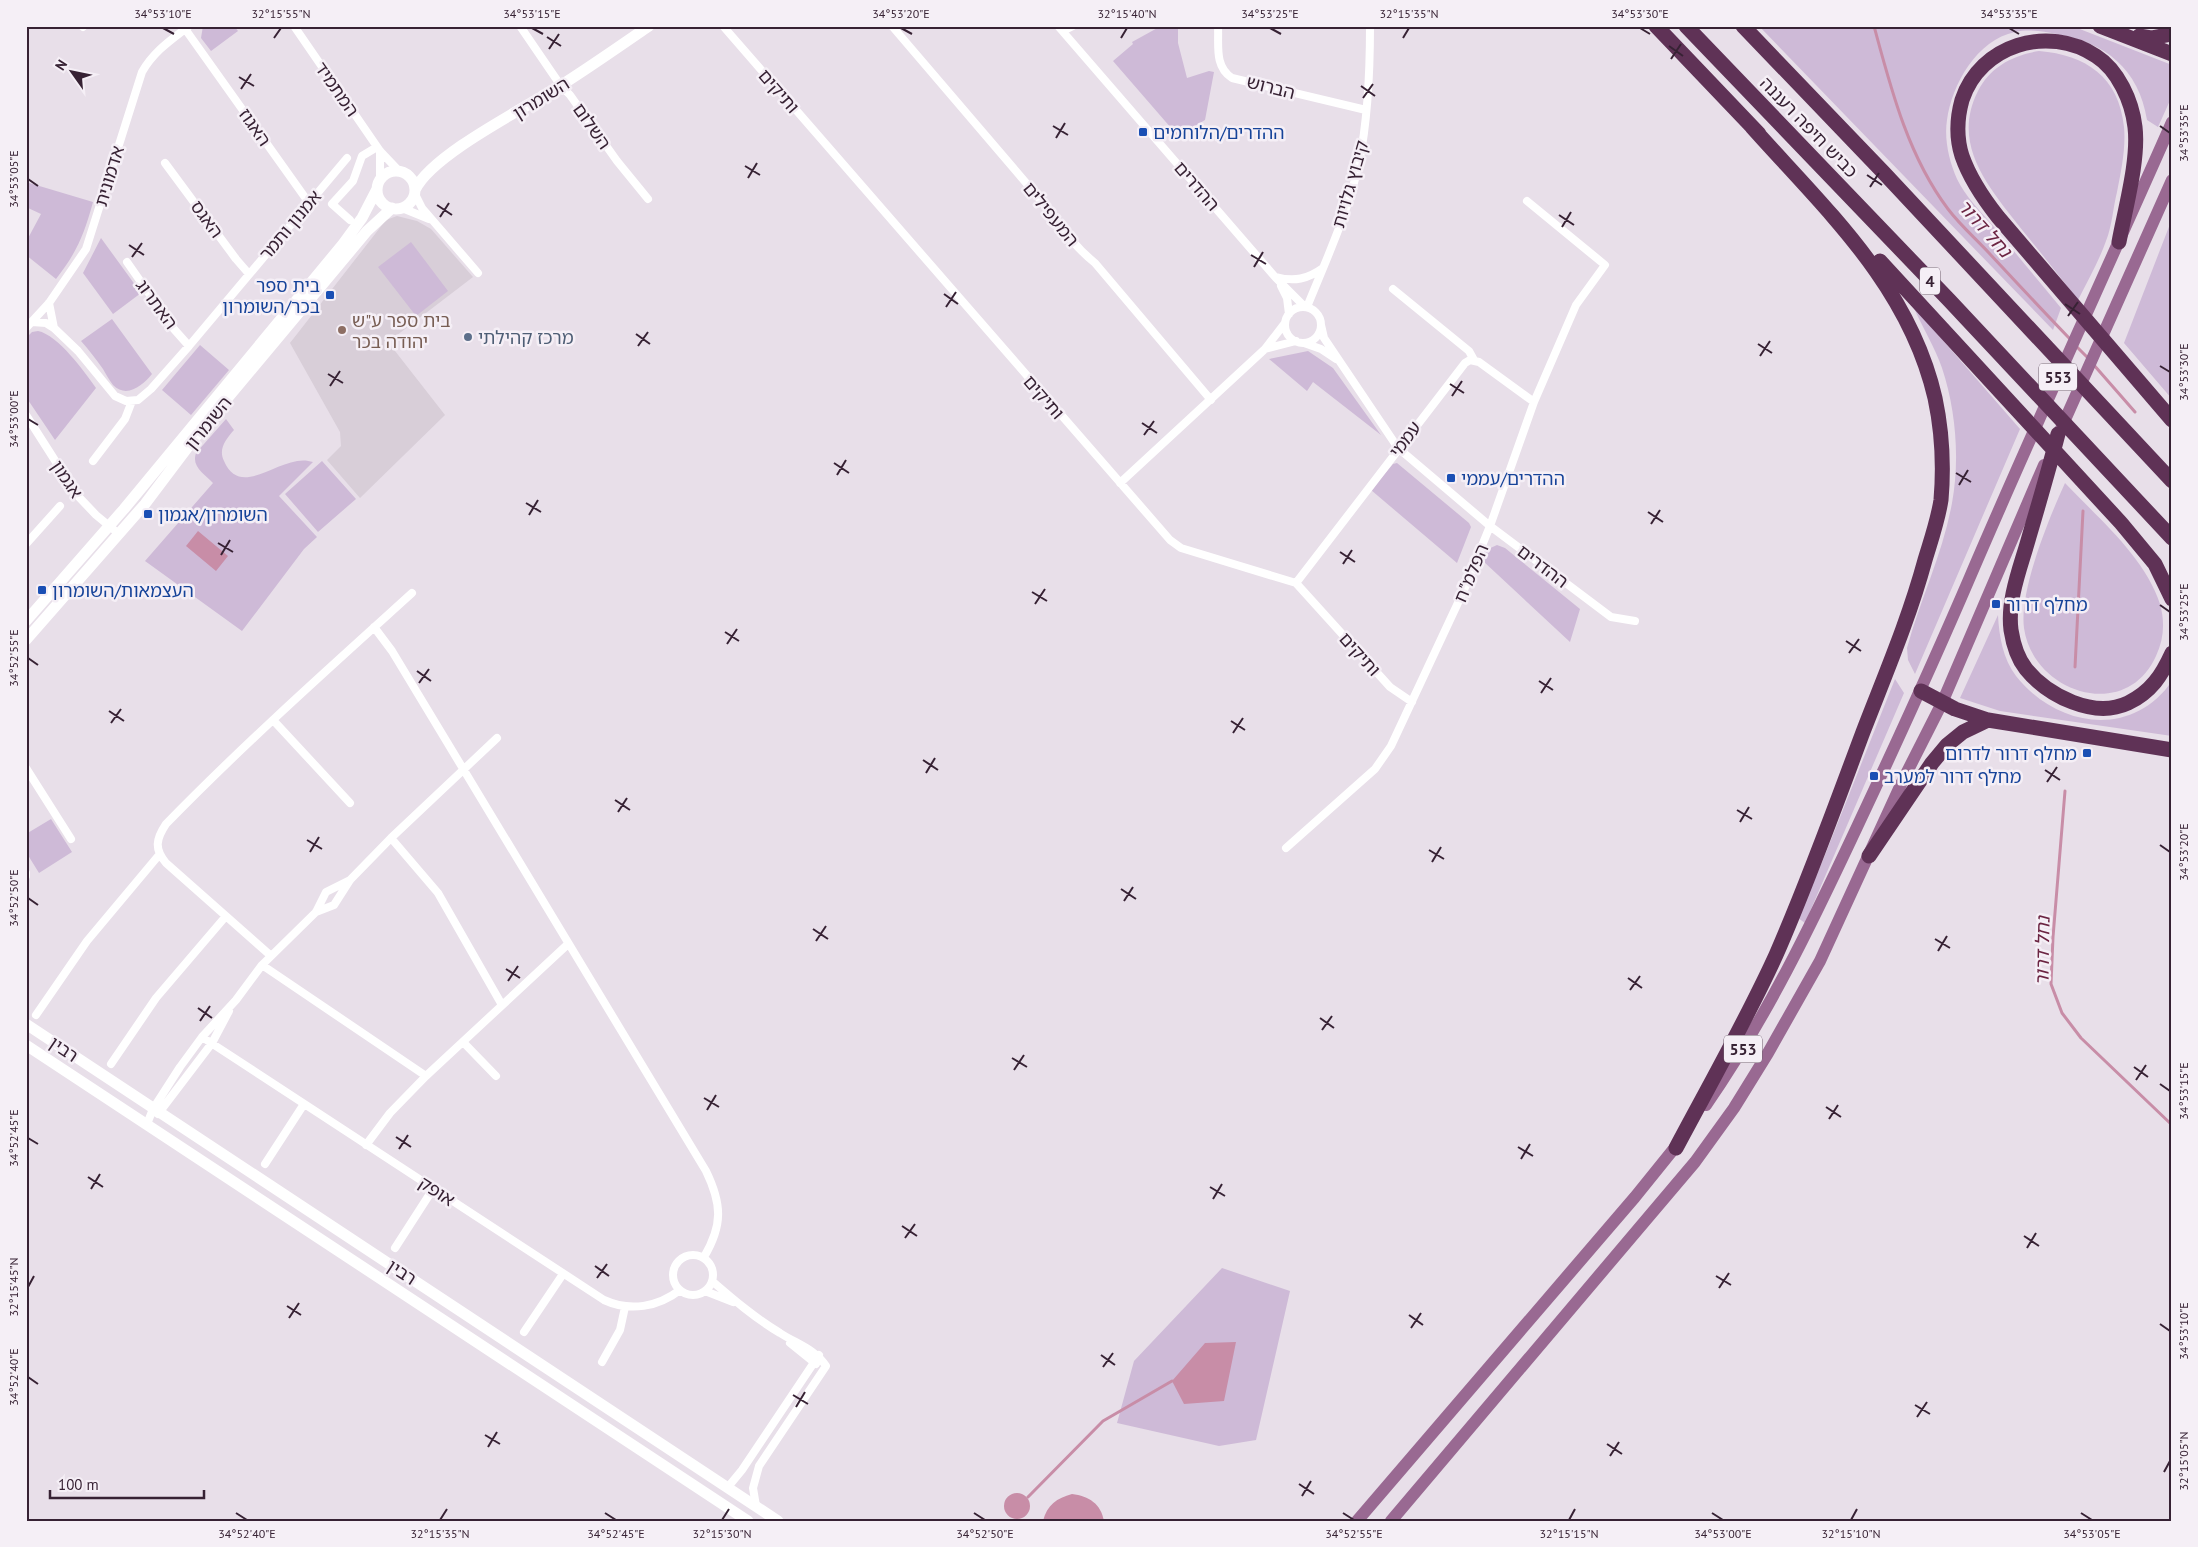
<svg xmlns="http://www.w3.org/2000/svg" width="2198" height="1547" font-family="'PT Sans','Noto Sans Hebrew',sans-serif">
<rect width="100%" height="100%" fill="#e8dfe9"/>
<path fill="#d8ced8" d="M397,216L417,221L431,229L473,277L388,342L445,415L360,498L327,460L341,446L340,432L290,343L386,220Z"/>
<path fill="#cebad7" d="M203,26H234L238,31L211,51L201,38Z
M1161,26H1178V43L1187,78L1209,71L1214,72L1205,120L1178,136L1113,61L1133,44L1132,42Z
M1759,26H2072L2172,65V96L2158,127L2147,120C2139,69 2105,42 2056,34C2043,31 2028,29 2015,32C1977,40 1952,84 1947,120C1944,139 1949,161 1957,179C1965,196 1981,212 1994,227C2016,254 2039,281 2061,308L2053,330Z
M2039,51C2086,55 2119,77 2124,127C2126,148 2121,172 2117,192C2113,208 2112,226 2106,241C2099,261 2088,280 2078,300C2060,277 2042,254 2023,231C1991,190 1950,146 1978,91C1990,67 2013,55 2039,51Z
M26,182L93,202C84,235 77,252 56,279L26,255V242L41,214L26,207Z
M2172,219V399L2124,343Z
M101,238L141,293L113,314L83,273Z
M411,242L448,291L416,316L378,267Z
M1913,306L2020,429L1915,674L1908,660L1907,648C1920,600 1943,553 1952,503C1960,460 1956,410 1942,368C1935,347 1922,327 1913,306Z
M112,319L152,374C143,385 127,399 113,385C109,380 106,374 103,369C96,359 89,350 81,341Z
M38,331C58,335 84,371 96,388L55,440L26,397V338L32,332Z
M200,345L229,370L191,415L162,390Z
M1308,351L1333,368L1381,435L1313,382L1307,391L1269,359Z
M226,419L234,430C226,439 218,449 224,461C242,502 282,451 313,462L279,496L317,537L304,549L242,631L145,561L213,483C205,474 191,467 196,453Z
M322,461L356,499L318,532L285,494Z
M1397,463L1469,523L1471,527L1457,563L1371,490L1393,464Z
M2065,483C2098,518 2145,557 2160,604C2165,622 2164,639 2156,656C2126,723 2033,693 2024,628C2019,591 2049,518 2065,483Z
M1497,545L1505,548L1580,609L1570,642L1483,561L1486,550Z
M1998,615C1999,636 2003,659 2016,676C2057,728 2132,739 2172,681V736L2000,711L1960,698Z
M1895,679L1904,693L1805,923L1798,918L1823,860Z
M51,819L72,852L39,873L26,852V834Z
M1222,1268L1290,1291L1256,1440L1219,1446L1117,1423L1134,1361Z"/>
<path fill="#c88da7" d="M198,531L228,556L216,571L186,546Z
M1236,1342L1224,1401L1184,1404L1172,1381L1205,1343Z
M1004 1506a13 13 0 1 1 26 0a13 13 0 1 1-26 0Z
M1072,1494C1089,1496 1101,1504 1104,1521H1043C1047,1505 1057,1498 1072,1494Z"/>
<g fill="none" stroke-linecap="round" stroke-linejoin="round">
<path stroke="#c88da7" stroke-width="3" d="M1874,26C1891,89 1908,156 1948,209C1960,225 1976,239 1989,253C2016,282 2043,311 2070,339
M2076,346L2089,359
M2093,364L2135,412
M2075,667L2083,511
M2065,791L2053,937L2051,984L2062,1013L2081,1038L2172,1125
M1028,1497L1103,1421L1172,1381"/>
<path stroke="#fff" stroke-width="8" d="M183,26L309,203
M294,26L380,151L399,171
M520,26L561,86L570,95L617,161L648,199
M723,26L1170,540L1181,548L1296,583L1390,687L1412,702
M892,26C939,81 986,136 1033,191C1054,216 1070,243 1095,263L1211,400
M1058,26L1276,278L1305,307
M1218,26C1219,45 1214,66 1232,78L1366,110
M83,27L84,26
M1063,31L1073,26
M165,163L236,259L249,274
M380,181V151
M415,194L422,208L478,273
M402,208L429,219
M350,220L332,204L353,181L362,156L377,147
M127,262L173,328L189,346
M1276,277C1294,282 1308,279 1323,268
M1281,286L1287,298L1289,314
M1393,289L1469,351L1474,360
M49,303L54,328
M1307,307C1326,260 1348,213 1359,163C1368,119 1370,71 1370,26
M1285 325a18 18 0 1 1 36 0a18 18 0 1 1-36 0Z
M32,322L46,323L54,328L78,351L115,396L126,401L138,400L151,389L189,346L347,158
M1321,325L1324,338L1398,448L1490,526L1611,617L1635,621
M26,328L49,303L86,249L142,72C154,51 171,40 189,26
M1304,343L1321,349L1336,359
M1265,349L1296,341
M26,415L77,495L96,515L119,534
M93,461L125,419L132,401
M1120,483L1265,349L1285,323
M26,544L60,506
M1296,583L1465,363L1470,360L1479,362L1534,402
M374,627L392,651L706,1171C722,1204 723,1225 704,1257
M273,720L350,803
M26,768L71,839
M391,838L438,893L502,1005
M1286,848L1375,769L1391,746L1464,590L1490,526L1534,402L1576,305L1605,265L1527,201
M26,873V876
M316,912L334,905L350,880L391,838L497,738
M270,955L166,863C154,849 156,839 166,824C244,744 328,669 412,593
M262,965L426,1076
M36,1015L87,941L159,855
M202,1037L604,1300C630,1312 658,1307 680,1290
M463,1042L496,1076
M111,1064L156,998L226,916
M158,1114L212,1043L229,1011
M147,1124L153,1109L180,1067L202,1037L236,1000L262,965L316,912L326,892L350,880
M366,1145L390,1113L426,1076L568,944
M265,1164L304,1104
M395,1248L433,1189
M673 1275a20 20 0 1 1 40 0a20 20 0 1 1-40 0Z
M712,1281C734,1300 755,1318 780,1333C797,1344 815,1349 826,1366L759,1466L753,1488L756,1506
M705,1291L733,1302
M524,1332L563,1274
M790,1343L816,1364
M602,1362L620,1330L625,1307
M728,1487L742,1470L819,1355"/>
<path stroke="#fff" stroke-width="11" d="M377 190a19 19 0 1 1 38 0a19 19 0 1 1-38 0Z
M415,190C431,155 525,108 560,86C590,67 620,46 649,26
M26,621L124,509L343,244L362,218L377,189
M26,640L145,504L200,431L367,231L392,208
M26,1024L778,1521
M26,1045L748,1521"/>
<path stroke="#996992" stroke-width="12" d="M2060,431L2172,180
M1706,1105C1767,1017 1812,923 1857,827C1896,744 1934,661 1970,577C2035,425 2105,274 2172,122
M1357,1521L1635,1197L1681,1140
M1391,1521L1695,1162L1734,1108L1768,1053L1820,961L1903,780L1942,703L2044,465"/>
<path stroke="#5f3256" stroke-width="15" d="M1656,26L1759,134
M1686,26L1949,300L2172,538
M1743,26L1884,173L2172,481
M2100,26L2172,54
M2139,36L2151,38L2172,34
M2119,242C2125,209 2139,160 2135,127C2132,101 2118,70 2096,56C2048,24 1980,45 1962,100C1957,118 1956,137 1962,156C1970,179 1983,198 1998,217L2172,420
M1880,261L2121,523L2155,564L2172,599
M2058,434C2049,469 2039,503 2029,537C2021,566 2007,599 2011,630C2013,643 2018,659 2026,669C2048,696 2094,719 2128,703C2151,692 2162,675 2172,653
M1921,691L1955,709L1988,720L2172,750
M1869,856L1932,763L1947,745L1963,732L1988,720
M1676,1148C1710,1084 1746,1021 1776,955C1808,882 1835,807 1863,732C1885,675 1909,619 1925,560C1931,540 1938,520 1941,500C1944,465 1942,431 1935,398C1909,285 1826,210 1752,127"/>
</g>
<path fill="none" stroke="#372234" stroke-width="2" d="M163,28L174,34M532,28L543,34M901,28L912,34M1270,28L1281,34M1640,28L1650,34M2009,28L2019,34M547,37L561,46M274,38L281,28M1121,38L1127,28M1403,38L1409,28M1669,46L1683,56M549,49L559,34M1671,59L1681,44M239,77L254,86M1361,86L1375,96M241,89L251,74M1363,98L1373,84M1053,126L1068,135M2160,126L2170,133M1056,138L1065,123M745,166L760,175M1867,175L1882,185M748,178L757,163M28,179L38,186M1870,187L1879,173M437,205L452,215M1559,215L1574,225M440,217L449,203M1562,227L1571,212M129,245L144,255M1251,255L1266,264M132,257L142,243M1254,267L1263,252M944,294L958,304M2065,304L2080,314M946,307L956,292M2068,316L2078,302M636,334L650,344M1758,344L1772,353M638,346L648,332M1760,356L1770,341M2160,366L2170,372M328,374L343,383M1450,384L1464,393M330,386L340,371M1452,396L1462,381M28,419L38,425M1142,423L1157,433M1144,435L1154,421M834,463L849,473M1956,473L1971,482M837,475L846,460M1959,485L1968,470M526,503L541,512M1648,512L1663,522M529,515L538,500M1651,524L1660,510M218,543L233,552M1340,552L1355,562M221,555L230,540M1343,564L1352,550M1032,592L1047,601M1035,604L1045,589M2160,605L2170,612M725,632L739,641M1846,641L1861,651M727,644L737,629M1849,653L1859,639M28,658L38,665M417,671L431,681M1539,681L1553,690M419,683L429,669M1541,693L1551,678M109,711L124,721M1231,721L1245,730M111,723L121,709M1233,733L1243,718M923,760L938,770M2045,770L2060,780M926,773L935,758M2047,782L2057,767M615,800L630,810M1737,810L1752,819M618,812L627,798M1740,822L1749,807M307,840L322,849M2160,845L2170,852M1429,850L1444,859M310,852L319,837M1432,862L1441,847M1121,889L1136,899M28,898L38,905M1124,901L1133,887M813,929L828,939M1935,939L1950,948M816,941L826,926M1938,951L1947,936M506,969L520,978M1628,978L1642,988M508,981L518,966M1630,990L1640,976M198,1008L212,1018M1320,1018L1334,1028M200,1021L210,1006M1322,1030L1332,1016M1012,1058L1027,1067M2134,1067L2148,1077M1014,1070L1024,1055M2136,1080L2146,1065M2160,1084L2170,1091M704,1098L719,1107M1826,1107L1841,1117M707,1110L716,1095M1829,1119L1838,1105M396,1137L411,1147M28,1138L38,1144M1518,1147L1533,1156M399,1149L408,1135M1521,1159L1530,1144M88,1177L103,1187M1210,1187L1225,1196M91,1189L100,1174M1213,1199L1222,1184M902,1226L917,1236M2024,1236L2039,1246M905,1238L915,1224M2027,1248L2036,1233M595,1266L609,1276M1716,1276L1731,1285M597,1278L607,1264M28,1287L34,1276M1719,1288L1729,1273M287,1306L301,1315M1409,1315L1423,1325M289,1318L299,1303M2160,1324L2170,1331M1411,1328L1421,1313M1101,1355L1115,1365M1103,1367L1113,1353M28,1377L38,1384M793,1395L808,1404M1915,1405L1930,1414M796,1407L805,1392M1917,1417L1927,1402M485,1435L500,1444M1607,1444L1622,1454M488,1447L497,1432M1610,1456L1619,1442M2164,1472L2170,1461M1299,1484L1314,1494M1302,1496L1311,1481M236,1513L247,1520M605,1513L616,1520M974,1513L985,1520M1343,1513L1354,1520M1712,1513L1723,1520M2081,1513L2092,1520M440,1520L447,1509M722,1520L729,1509M1569,1520L1575,1509M1851,1520L1857,1509"/>
<g fill="#1a4fb4" stroke="#f5eff6" stroke-width="2">
<rect x="1138" y="127" width="10" height="10" rx="2.5"/>
<rect x="325" y="290" width="10" height="10" rx="2.5"/>
<rect x="1446" y="473" width="10" height="10" rx="2.5"/>
<rect x="143" y="509" width="10" height="10" rx="2.5"/>
<rect x="37" y="585" width="10" height="10" rx="2.5"/>
<rect x="1991" y="599" width="10" height="10" rx="2.5"/>
<rect x="2082" y="748" width="10" height="10" rx="2.5"/>
<rect x="1869" y="771" width="10" height="10" rx="2.5"/>
</g>
<circle fill="#8d6e63" stroke="#f5eff6" stroke-width="2" cx="342" cy="330" r="5"/>
<circle fill="#5c6f8a" stroke="#f5eff6" stroke-width="2" cx="468" cy="337" r="5"/>
<g text-anchor="middle" dominant-baseline="central" stroke-width="5" stroke-linejoin="round" paint-order="stroke">
<g fill="#f5eff6" stroke="#70606e" stroke-width="1">
<rect x="1920" y="267.5" width="20" height="27" rx="4"/>
<rect x="2039" y="363.5" width="38" height="27" rx="4"/>
<rect x="1724" y="1035.5" width="38" height="27" rx="4"/>
</g>
<g font-size="16" font-weight="bold" fill="#372234">
<text x="1930" y="281">4</text>
<text x="2058" y="377">553</text>
<text x="1743" y="1049">553</text>
</g>
<g font-size="18" fill="#372234" stroke="#f5eff6">
<text transform="translate(1271 87) rotate(14)">הברוש</text>
<text transform="translate(337 89) rotate(55)">המתמיד</text>
<text transform="translate(779 91) rotate(49)">ותיקים</text>
<text transform="translate(541 98) rotate(-32)">השומרון</text>
<text transform="translate(592 126) rotate(55)">השלום</text>
<text transform="translate(255 127) rotate(55)">האגוז</text>
<text transform="translate(1809 127) rotate(46)">כביש חיפה רעננה</text>
<text transform="translate(109 176) rotate(-73)">אדמונית</text>
<text transform="translate(1350 184) rotate(-74)">קיבוץ גלויות</text>
<text transform="translate(1197 186) rotate(49)">ההדרים</text>
<text transform="translate(1051 214) rotate(51)">המעפילים</text>
<text transform="translate(207 219) rotate(54)">האגס</text>
<text transform="translate(290 225) rotate(-50)">אמנון ותמר</text>
<text transform="translate(157 304) rotate(54)">האתרוג</text>
<text transform="translate(1044 397) rotate(49)">ותיקים</text>
<text transform="translate(208 423) rotate(-51)">השומרון</text>
<text transform="translate(1405 439) rotate(-53)">עממי</text>
<text transform="translate(67 479) rotate(56)">אגמון</text>
<text transform="translate(1543 566) rotate(37)">ההדרים</text>
<text transform="translate(1471 573) rotate(-67)">הפלמ"ח</text>
<text transform="translate(1360 654) rotate(48)">ותיקים</text>
<text transform="translate(64 1049) rotate(34)">רבין</text>
<text transform="translate(437 1191) rotate(33)">אופק</text>
<text transform="translate(402 1272) rotate(33)">רבין</text>
</g>
<g font-size="18" fill="#164399" stroke="#f5eff6" text-anchor="start">
<text x="1153" y="132">ההדרים/הלוחמים</text>
<text x="320" y="285" text-anchor="end">בית ספר<tspan x="320" dy="21">בכר/השומרון</tspan></text>
<text x="1461" y="478">ההדרים/עממי</text>
<text x="158" y="514">השומרון/אגמון</text>
<text x="52" y="590">העצמאות/השומרון</text>
<text x="2006" y="604">מחלף דרור</text>
<text x="2077" y="753" text-anchor="end">מחלף דרור לדרום</text>
<text x="1884" y="776">מחלף דרור למערב</text>
</g>
<g font-size="18" fill="#785e54" stroke="#f5eff6" text-anchor="start">
<text x="352" y="320">בית ספר ע"ש<tspan x="352" dy="21">יהודה בכר</tspan></text>
</g>
<g font-size="18" fill="#4e5e75" stroke="#f5eff6" text-anchor="start">
<text x="478" y="337">מרכז קהילתי</text>
</g>
<g font-size="19" font-style="italic" fill="#6b2442" stroke="#f5eff6">
<text transform="translate(1985 228) rotate(48)">נחל דרור</text>
<text transform="translate(2042 951) rotate(-89)">נחל דרור</text>
</g>
</g>
<rect width="2198" height="1547" fill="none" stroke="#f5eff6" stroke-width="55"/>
<g transform="translate(72 72) rotate(303)" stroke="#f5eff6" stroke-width="4" paint-order="stroke">
<path d="M0-4L9 19L0 12L-9 19Z" fill="#372234"/>
<text y="-8" font-size="14" font-weight="bold" text-anchor="middle" fill="#372234">N</text>
</g>
<path d="M50 1490v8h154v-8" fill="none" stroke="#372234" stroke-width="2.5"/>
<text x="58" y="1490" font-size="15" fill="#372234" stroke="#f5eff6" stroke-width="4" paint-order="stroke">100 m</text>
<rect x="28" y="28" width="2142" height="1492" fill="none" stroke="#372234" stroke-width="2"/>
<g font-size="12" text-anchor="middle" fill="#372234">
<text x="163" y="18">34°53'10"E</text>
<text x="281" y="18">32°15'55"N</text>
<text x="532" y="18">34°53'15"E</text>
<text x="901" y="18">34°53'20"E</text>
<text x="1127" y="18">32°15'40"N</text>
<text x="1270" y="18">34°53'25"E</text>
<text x="1409" y="18">32°15'35"N</text>
<text x="1640" y="18">34°53'30"E</text>
<text x="2009" y="18">34°53'35"E</text>
<text transform="translate(2184 133) rotate(-90)" y="4">34°53'35"E</text>
<text transform="translate(14 179) rotate(-90)" y="4">34°53'05"E</text>
<text transform="translate(2184 372) rotate(-90)" y="4">34°53'30"E</text>
<text transform="translate(14 419) rotate(-90)" y="4">34°53'00"E</text>
<text transform="translate(2184 612) rotate(-90)" y="4">34°53'25"E</text>
<text transform="translate(14 658) rotate(-90)" y="4">34°52'55"E</text>
<text transform="translate(2184 852) rotate(-90)" y="4">34°53'20"E</text>
<text transform="translate(14 898) rotate(-90)" y="4">34°52'50"E</text>
<text transform="translate(2184 1091) rotate(-90)" y="4">34°53'15"E</text>
<text transform="translate(14 1138) rotate(-90)" y="4">34°52'45"E</text>
<text transform="translate(14 1287) rotate(-90)" y="4">32°15'45"N</text>
<text transform="translate(2184 1331) rotate(-90)" y="4">34°53'10"E</text>
<text transform="translate(14 1377) rotate(-90)" y="4">34°52'40"E</text>
<text transform="translate(2184 1461) rotate(-90)" y="4">32°15'05"N</text>
<text x="247" y="1538">34°52'40"E</text>
<text x="440" y="1538">32°15'35"N</text>
<text x="616" y="1538">34°52'45"E</text>
<text x="722" y="1538">32°15'30"N</text>
<text x="985" y="1538">34°52'50"E</text>
<text x="1354" y="1538">34°52'55"E</text>
<text x="1569" y="1538">32°15'15"N</text>
<text x="1723" y="1538">34°53'00"E</text>
<text x="1851" y="1538">32°15'10"N</text>
<text x="2092" y="1538">34°53'05"E</text>
</g>
</svg>
